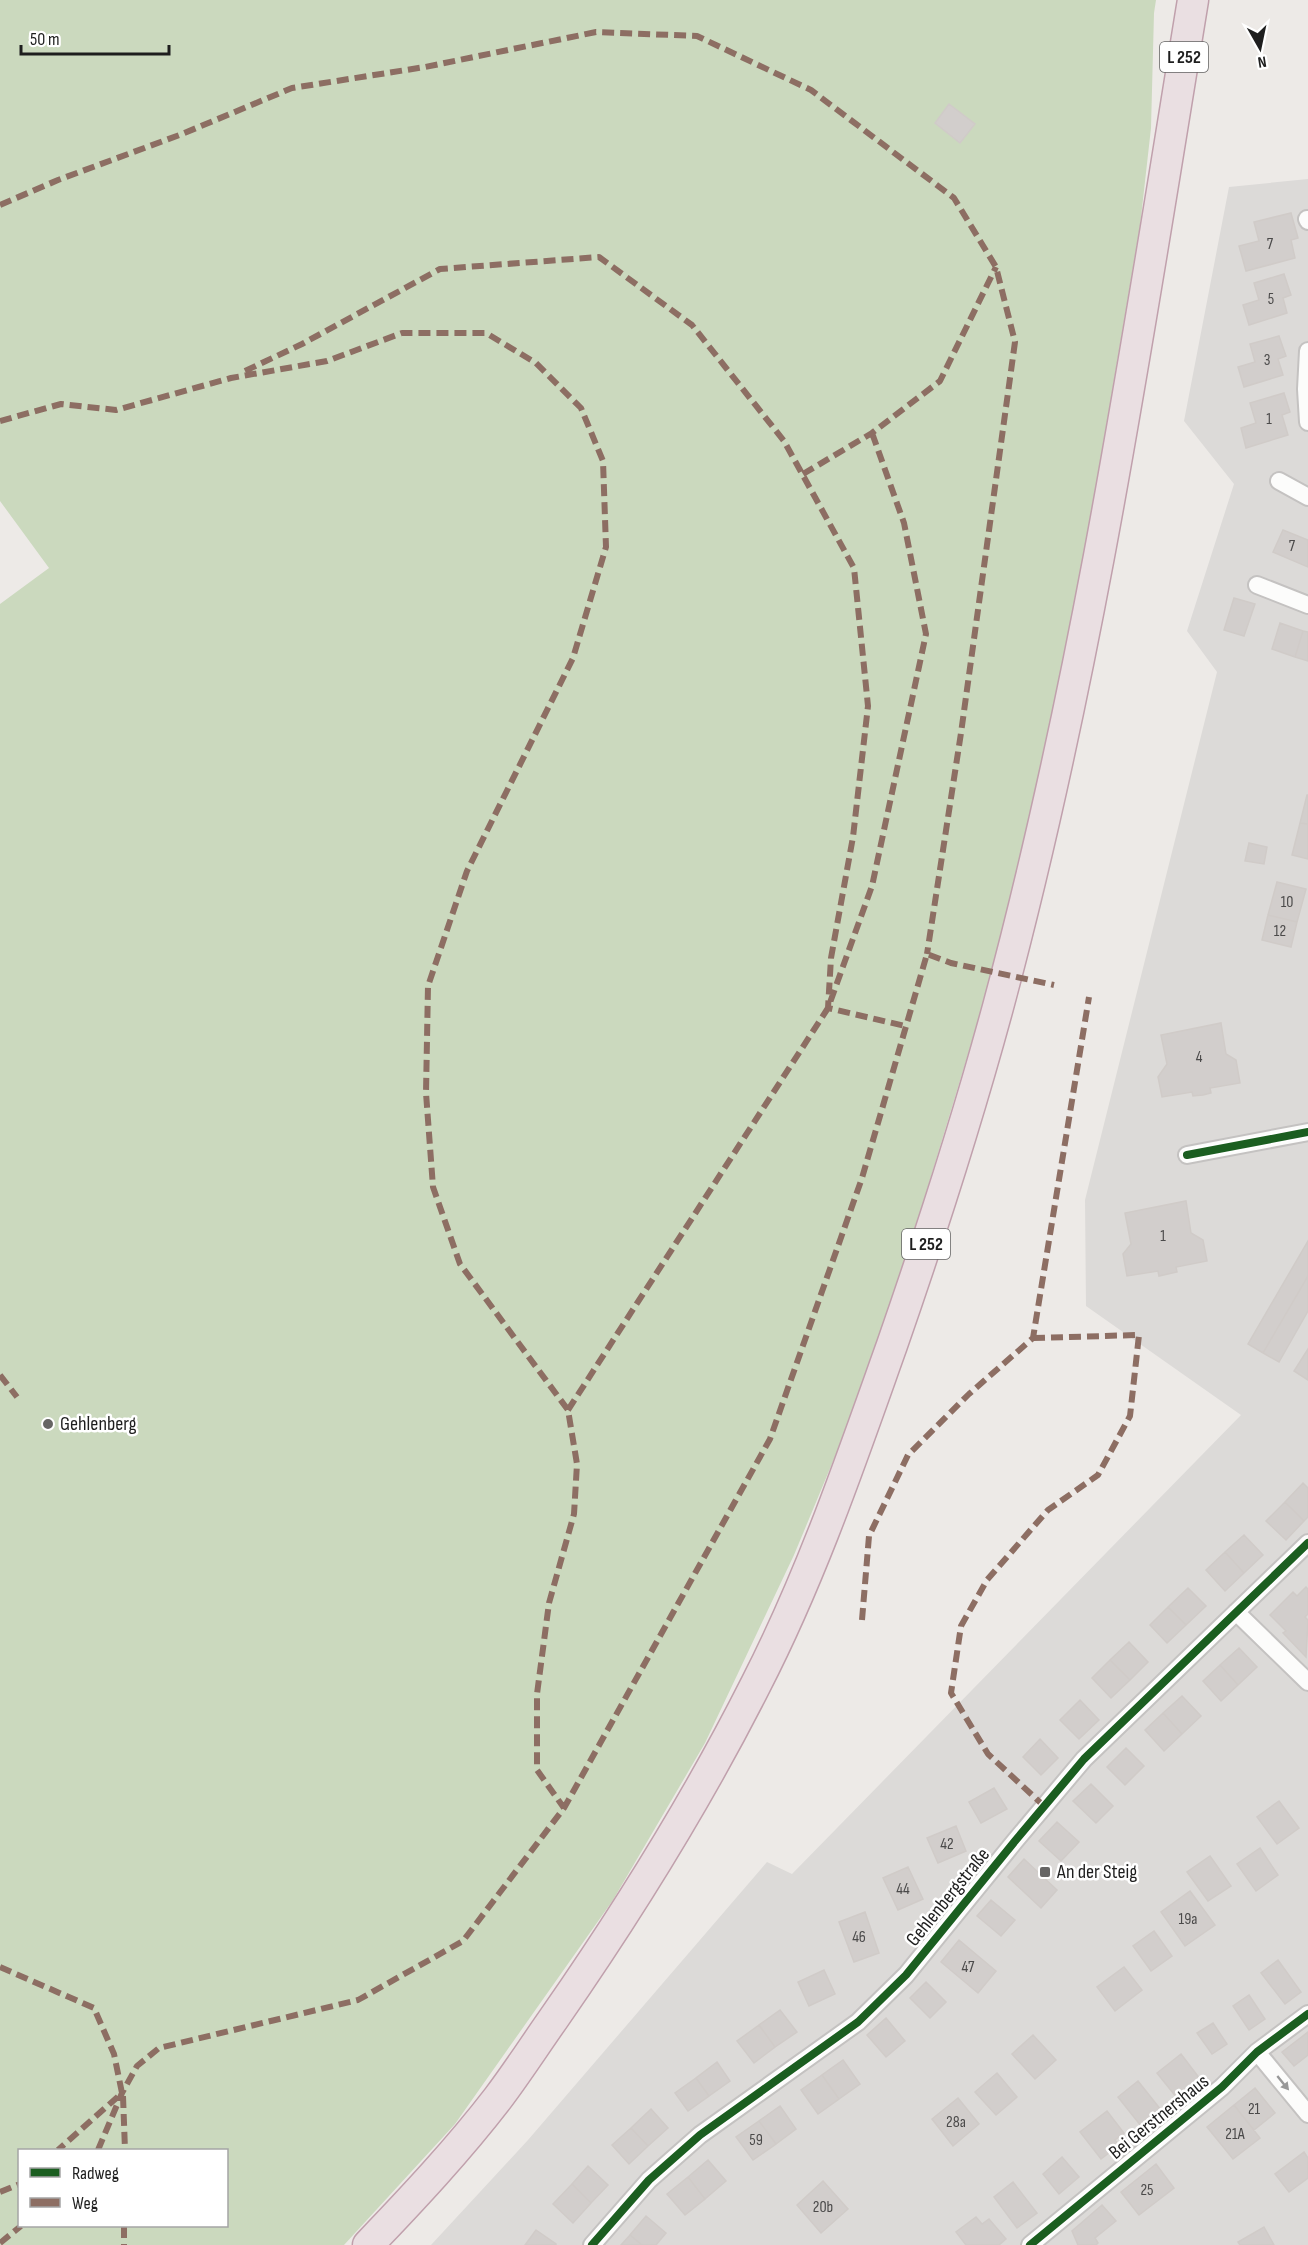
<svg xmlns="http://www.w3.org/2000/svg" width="1308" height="2245" font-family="'Sofia Sans Condensed',sans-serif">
<rect width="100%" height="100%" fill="#edeae7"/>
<path fill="#dcdad8" d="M1308,179V2245H431L528,2140L767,1862L792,1874L1241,1415L1086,1306L1085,1200L1217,672L1187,631L1234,484L1184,421L1229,187Z"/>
<path fill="#cbd9be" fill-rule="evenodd" d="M0,0H1156L1154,13L1151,128L1140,226L1074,618L998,955L900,1279L846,1430L794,1555L705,1743L613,1900L455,2124L344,2245H0V604L49,568L0,501ZM20,2150H226V2226H20Z"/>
<path fill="#d2cecc" stroke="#d0cbc8" stroke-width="1.5" d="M949,104L975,124L960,143L935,123Z
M1291,213L1298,238L1291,240L1295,258L1246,271L1239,246L1259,241L1254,222Z
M1284,274L1291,295L1283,298L1287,313L1249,325L1243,305L1259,300L1254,283Z
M1279,336L1286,356L1278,359L1283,375L1244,387L1238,367L1255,362L1250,344Z
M1284,393L1290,412L1282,415L1288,435L1246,448L1241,428L1256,423L1250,403Z
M1283,530L1308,540V567L1273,552Z
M1234,598L1255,604L1244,636L1224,630Z
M1280,623L1303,631L1295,657L1272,649Z
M1303,631L1308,632V661L1295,657Z
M1307,795H1308V824L1300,823Z
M1300,823L1308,824V859L1292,855Z
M1249,843L1267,847L1264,864L1245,861Z
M1277,882L1306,889L1297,922L1268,915Z
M1268,915L1297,922L1291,947L1262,940Z
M1221,1023L1226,1054L1236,1060L1240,1083L1210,1088L1211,1093L1203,1095L1193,1096L1192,1092L1162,1097L1158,1077L1167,1064L1161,1035Z
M1186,1201L1191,1233L1203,1240L1207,1261L1176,1267L1177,1272L1159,1276L1158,1271L1127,1276L1123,1254L1131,1244L1125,1213Z
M1308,1241V1276L1263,1353L1248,1344Z
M1308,1276V1311L1279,1362L1263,1353Z
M1308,1349V1380L1294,1371Z
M1303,1483L1308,1488V1517L1304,1521L1285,1502Z
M1285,1502L1304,1521L1286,1540L1266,1521Z
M1244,1535L1263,1555L1244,1573L1225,1552Z
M1225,1552L1244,1573L1225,1591L1206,1570Z
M1306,1587L1308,1589V1614L1305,1617L1308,1620L1306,1657L1283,1633L1286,1631L1270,1615L1293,1592L1297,1596Z
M1188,1588L1206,1606L1186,1625L1168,1607Z
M1168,1607L1186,1625L1167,1643L1150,1625Z
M1129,1642L1148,1662L1130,1680L1110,1660Z
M1239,1648L1257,1667L1238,1685L1220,1665Z
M1110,1660L1130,1680L1111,1698L1092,1678Z
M1220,1665L1238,1685L1221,1701L1203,1681Z
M1182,1696L1201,1716L1182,1734L1163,1713Z
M1080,1700L1099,1720L1079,1739L1060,1720Z
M1163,1713L1182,1734L1164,1751L1145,1730Z
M1040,1739L1058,1758L1041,1775L1023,1757Z
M1126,1748L1144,1766L1125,1785L1107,1767Z
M1091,1784L1113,1806L1096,1823L1073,1801Z
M994,1788L1007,1809L981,1823L969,1802Z
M1279,1801L1299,1828L1277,1844L1257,1817Z
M1057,1822L1079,1842L1061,1861L1039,1841Z
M956,1826L966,1851L938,1863L927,1838Z
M1260,1848L1278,1875L1256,1891L1237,1864Z
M1210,1856L1231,1886L1208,1901L1187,1872Z
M1024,1859L1057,1890L1041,1908L1008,1877Z
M908,1867L923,1899L898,1910L883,1878Z
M1190,1891L1215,1925L1185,1946L1161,1912Z
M991,1900L1015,1920L1001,1936L977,1916Z
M865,1912L879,1953L854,1962L839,1922Z
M1154,1931L1172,1956L1151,1971L1133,1946Z
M959,1940L996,1971L978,1993L941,1962Z
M1278,1960L1301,1992L1285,2004L1261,1973Z
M1124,1967L1142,1990L1115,2011L1097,1987Z
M824,1970L835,1994L809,2006L798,1982Z
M926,1982L946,2002L930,2018L910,1998Z
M1249,1995L1265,2019L1249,2030L1233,2006Z
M780,2010L797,2032L775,2047L759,2025Z
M886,2018L905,2041L886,2057L867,2035Z
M1213,2023L1227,2044L1212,2054L1197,2033Z
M759,2025L775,2047L754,2063L737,2041Z
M1308,2032V2055L1294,2066L1282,2052Z
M1033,2035L1056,2060L1035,2079L1012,2054Z
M1181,2054L1200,2079L1177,2098L1157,2073Z
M843,2060L860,2084L839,2099L822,2075Z
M717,2062L730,2081L709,2096L696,2078Z
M997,2073L1017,2097L996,2115L975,2092Z
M822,2075L839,2099L818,2114L801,2090Z
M696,2078L709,2096L688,2111L675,2093Z
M1138,2081L1161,2110L1141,2126L1118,2097Z
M1255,2088L1275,2113L1254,2130L1234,2105Z
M958,2098L979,2124L953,2146L932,2119Z
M1234,2105L1260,2138L1233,2159L1207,2127Z
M780,2106L796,2129L776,2144L759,2121Z
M651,2109L668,2128L648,2146L631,2128Z
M1107,2111L1124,2133L1115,2140L1119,2145L1101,2159L1080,2132Z
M759,2121L776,2144L753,2160L736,2137Z
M631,2128L648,2146L629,2164L612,2145Z
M1304,2152L1308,2158V2178L1289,2192L1275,2174Z
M1062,2157L1079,2177L1059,2194L1043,2174Z
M708,2160L726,2181L705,2199L688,2177Z
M1156,2164L1174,2188L1139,2215L1121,2192Z
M588,2166L608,2185L591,2203L572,2184Z
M688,2177L705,2199L685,2215L667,2194Z
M823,2181L848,2209L821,2233L797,2205Z
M1013,2182L1037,2213L1017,2228L994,2197Z
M572,2184L591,2203L573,2223L553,2204Z
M1102,2205L1116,2221L1095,2238L1098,2243L1096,2245H1078L1072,2231Z
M646,2216L666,2233L656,2245H642L630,2235Z
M976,2217L982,2224L989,2219L1006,2239L999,2245H966L956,2232Z
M1264,2227L1274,2245H1240L1238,2242Z
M536,2230L556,2244V2245H525Z
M630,2235L642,2245H621Z"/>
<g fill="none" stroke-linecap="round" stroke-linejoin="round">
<g stroke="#c4c2c1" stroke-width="20">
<path id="street" d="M1307,219L1308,221
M1308,351L1306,389L1308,422
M1279,481L1308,497
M1257,585L1308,605
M1187,1155L1308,1132
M1236,1612L1308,1682
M1257,2052L1308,2114
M592,2245L649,2180L700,2135L858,2022L906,1975L1015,1841L1084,1759L1308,1543
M1030,2245L1222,2087L1257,2052L1308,2014"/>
</g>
<g stroke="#c0a0ac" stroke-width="33">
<path id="highway" d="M368,2245C413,2198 458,2150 498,2098C517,2073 535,2045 554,2018C627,1913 698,1799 756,1684C812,1575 851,1460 892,1345C931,1233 967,1121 998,1007C1087,677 1138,337 1193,0"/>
</g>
<use href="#street" stroke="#fcfcfb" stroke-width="16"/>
<use href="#highway" stroke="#eadfe2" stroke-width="30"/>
<path stroke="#8d6e63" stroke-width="6" stroke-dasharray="12 6" stroke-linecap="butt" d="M0,205L58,180L182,134L292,88L425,67L596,32L697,36L811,90L954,198L996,267L1015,342L961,733L927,954
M245,371L302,344L440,269L599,257L692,325L784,441L854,568L868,706L853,837L831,958L828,1008L905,1026
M0,421L61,404L116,410L231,378L327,361L402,333H486L536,363L581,408L603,461L606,547L573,658L467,871L428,986L426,1093L433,1187L460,1264L568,1410L577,1464L574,1514L549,1603L537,1694V1770L564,1808
M803,474L872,433L940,381L996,267
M1033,1338L1139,1335L1130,1416L1098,1475L1048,1510L987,1580L961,1626L951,1693L988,1754L1044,1806
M0,1375L17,1397
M568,1410L828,1008L872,886L926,634L904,523L872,433
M862,1620L869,1536L908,1455L969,1394L1033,1338L1089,997
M0,1967L94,2008L114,2054L122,2093L58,2150
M123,2096L125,2150
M98,2150L122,2093L137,2066L159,2048L358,2000L463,1941L564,1808L770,1439L862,1178L927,954L951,963L1054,985
M0,2192L20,2184
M124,2226V2245
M0,2243L21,2226"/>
<g stroke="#fff" stroke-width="11">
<path id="cycleway" d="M1187,1155L1308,1132
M592,2245L649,2180L700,2135L858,2022L906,1975L1015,1841L1084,1759L1308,1543
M1030,2245L1222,2087L1257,2052L1308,2014"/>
</g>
<use href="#cycleway" stroke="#1b5e20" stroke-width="8"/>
</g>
<defs><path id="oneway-solid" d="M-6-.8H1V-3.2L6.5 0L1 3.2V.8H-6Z" transform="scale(1.5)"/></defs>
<use fill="#989898" href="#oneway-solid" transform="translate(1283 2083) rotate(51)"/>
<g fill="#666564" stroke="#fff" stroke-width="2">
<circle cx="48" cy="1424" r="6"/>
<rect x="1039" y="1866" width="12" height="12" rx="3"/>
</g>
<g text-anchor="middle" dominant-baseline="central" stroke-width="5" stroke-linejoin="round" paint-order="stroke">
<g font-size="16" fill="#4b4a4a">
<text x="1270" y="244">7</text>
<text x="1271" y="299">5</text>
<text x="1267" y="360">3</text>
<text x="1269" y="419">1</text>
<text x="1292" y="546">7</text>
<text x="1287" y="902">10</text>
<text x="1280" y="931">12</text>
<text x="1199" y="1057">4</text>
<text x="1163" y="1236">1</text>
<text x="947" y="1844">42</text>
<text x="903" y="1889">44</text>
<text x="1188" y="1919">19a</text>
<text x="859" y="1937">46</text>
<text x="968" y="1967">47</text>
<text x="1254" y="2109">21</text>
<text x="956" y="2122">28a</text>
<text x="1235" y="2134">21A</text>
<text x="756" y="2140">59</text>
<text x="1147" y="2190">25</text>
<text x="823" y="2207">20b</text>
</g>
<g fill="#fff" stroke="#626262" stroke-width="1.5">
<rect x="1160" y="42" width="48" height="30" rx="4.5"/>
<rect x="902" y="1229" width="48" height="30" rx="4.5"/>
</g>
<g font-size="18" font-weight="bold" fill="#1e1e1e">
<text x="1184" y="57">L 252</text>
<text x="926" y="1244">L 252</text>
</g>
<g font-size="20" fill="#1e1e1e" stroke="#fff" text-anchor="start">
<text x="60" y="1424">Gehlenberg</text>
<text x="1057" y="1872">An der Steig</text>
</g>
<g font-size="20" fill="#1e1e1e" stroke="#fff">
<text transform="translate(948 1897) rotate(-51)">Gehlenbergstraße</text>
<text transform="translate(1159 2117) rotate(-39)">Bei Gerstnershaus</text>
</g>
</g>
<rect x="18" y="2149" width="210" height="78" fill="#ffffff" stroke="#a5a5a5" stroke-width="1.5"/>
<rect x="30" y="2168" width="30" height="9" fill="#1b5e20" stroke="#a5a5a5" stroke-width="1.5"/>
<text x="72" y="2179" font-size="18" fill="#1e1e1e">Radweg</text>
<rect x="30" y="2198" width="30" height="9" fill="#8d6e63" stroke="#a5a5a5" stroke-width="1.5"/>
<text x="72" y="2209" font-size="18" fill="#1e1e1e">Weg</text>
<g transform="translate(1260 48) rotate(171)" stroke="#ffffff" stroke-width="4.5" paint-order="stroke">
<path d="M0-4.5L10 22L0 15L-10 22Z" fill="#1e1e1e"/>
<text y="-9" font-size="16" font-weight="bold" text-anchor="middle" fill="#1e1e1e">N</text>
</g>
<path d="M21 45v9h148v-9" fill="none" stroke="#1e1e1e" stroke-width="3"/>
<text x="30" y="45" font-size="18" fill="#1e1e1e" stroke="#ffffff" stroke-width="4.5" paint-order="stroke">50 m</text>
</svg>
